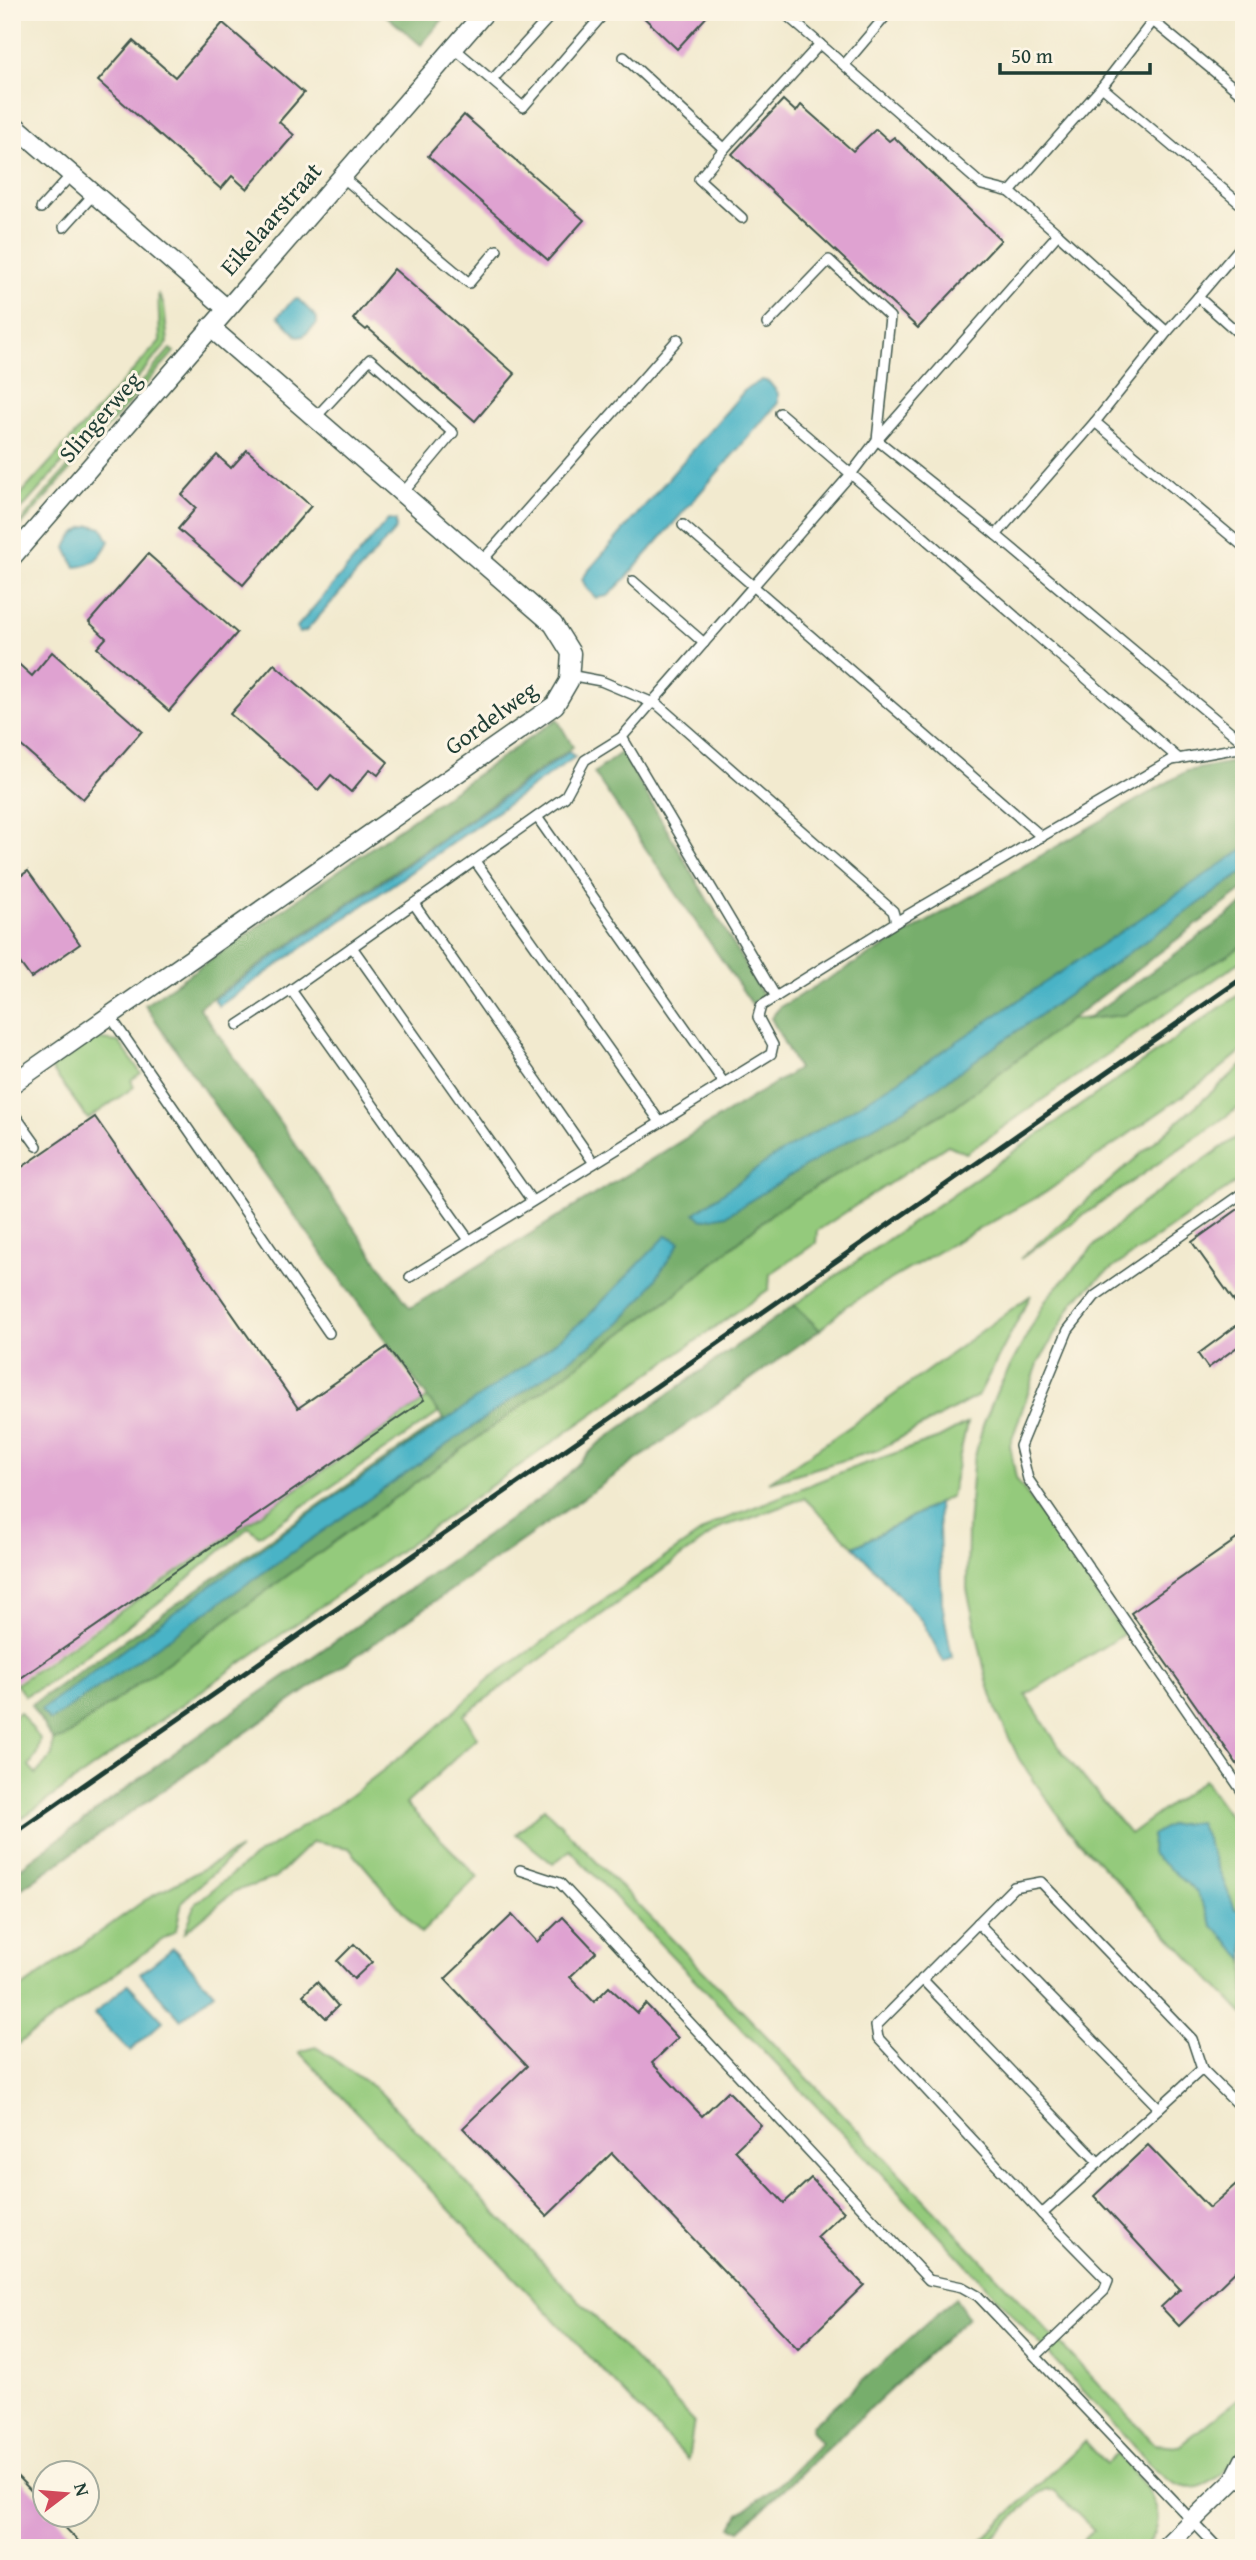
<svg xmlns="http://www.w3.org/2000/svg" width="1256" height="2560" font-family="'Gentium Book Plus',serif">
  <rect width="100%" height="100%" fill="#fcf5e5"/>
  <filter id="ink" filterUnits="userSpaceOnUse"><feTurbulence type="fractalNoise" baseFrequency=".0143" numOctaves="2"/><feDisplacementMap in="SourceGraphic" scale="14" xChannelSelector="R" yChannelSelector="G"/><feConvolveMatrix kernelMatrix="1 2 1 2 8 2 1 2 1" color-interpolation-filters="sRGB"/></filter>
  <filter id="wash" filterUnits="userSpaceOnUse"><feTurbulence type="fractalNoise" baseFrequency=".00686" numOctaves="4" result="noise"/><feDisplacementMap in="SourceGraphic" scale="28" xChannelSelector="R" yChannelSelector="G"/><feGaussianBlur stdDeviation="1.57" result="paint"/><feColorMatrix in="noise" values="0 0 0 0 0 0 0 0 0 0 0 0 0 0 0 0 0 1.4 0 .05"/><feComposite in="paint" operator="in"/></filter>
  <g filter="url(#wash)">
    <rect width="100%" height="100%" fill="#f2eacf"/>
    <!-- green -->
    <g fill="#94ca7c" stroke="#5a8458" stroke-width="2">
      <polygon points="158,293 164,305 168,343 12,520 12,504 160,341"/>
      <polygon points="170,349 174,352 12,536 12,532"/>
      <polygon points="1244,944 1244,959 966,1153 948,1145 817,1231 816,1243 770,1274 769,1289 12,1825 12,1718 20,1712 40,1739 37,1754 29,1766 36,1774 52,1756 53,1740 62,1739 676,1294 776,1210 954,1107 1068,1020 1124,1015"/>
      <polygon points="1244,991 1244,1049 1214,1074 1045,1193 953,1243 846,1306 820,1330 794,1305"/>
      <polygon points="93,1039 119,1042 141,1073 131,1080 134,1087 88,1119 51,1068"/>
      <polygon points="1244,1064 1244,1104 1020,1259"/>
      <polygon points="1244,1132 1244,1177 1103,1275 1074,1301 1038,1364 1010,1445 1016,1478 1124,1634 1026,1695 1063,1753 1130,1834 1204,1780 1244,1836 1244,2015 1069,1831 1019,1759 997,1712 987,1681 967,1589 968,1527 973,1464 983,1425 997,1391 1047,1298 1096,1244 1141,1204"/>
      <polygon points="1031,1295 978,1396 878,1450 769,1482 868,1414"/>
      <polygon points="428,1398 439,1413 259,1536 249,1527 157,1604 45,1685 25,1696 16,1684"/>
      <polygon points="967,1423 951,1496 854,1547 804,1498 746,1520 723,1526 464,1715 477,1738 406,1804 478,1877 421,1933 349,1848 312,1842 275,1878 235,1891 185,1932 196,1903 251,1859 350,1796 427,1736 490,1678 715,1523 844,1471 939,1438"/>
      <path d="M 544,1808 L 866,2138 L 1155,2444 L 1179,2446 L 1244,2394 C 1244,2409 1247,2429 1244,2443 C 1240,2455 1229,2466 1221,2474 C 1183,2510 1153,2468 1129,2440 L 879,2171 L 570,1850 L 553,1864 L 516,1834 Z"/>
      <polygon points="240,1849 182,1901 176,1930 12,2048 12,1995 145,1900"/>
      <polygon points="316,2047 379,2091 694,2421 688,2460 299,2052"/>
      <path d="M 1085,2441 L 1106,2464 L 1117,2454 C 1139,2479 1179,2514 1144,2548 L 1076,2548 L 1094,2530 L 1055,2492 L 1047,2489 L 1039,2493 L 982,2548 L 973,2548 Z"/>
    </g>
    <!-- forest -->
    <g fill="#77ae6c" stroke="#4b7650" stroke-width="2">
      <polygon points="382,12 449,12 421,45"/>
      <polygon points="557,719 573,747 199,1007 410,1308 798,1069 771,1018 780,1007 1187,771 1232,762 1244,772 1244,889 954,1107 776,1210 676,1294 62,1739 53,1740 31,1705 443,1419 229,1126 145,1005"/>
      <polygon points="622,752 763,996 752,1004 594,773"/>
      <polygon points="1244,904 1244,944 1236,950 1124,1015 1086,1019"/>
      <polygon points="794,1305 820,1330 569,1508 12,1895 12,1874 178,1750 551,1491 597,1445"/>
      <polygon points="955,2298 968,2317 740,2530 732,2527 739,2514 781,2483 821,2443 811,2430 812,2426"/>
    </g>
    <!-- water -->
    <g fill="#49b3c6" stroke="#34787d" stroke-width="2">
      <polygon points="298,299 317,318 317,324 303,336 298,337 278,316 293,300"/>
      <polygon points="762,380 769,382 778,393 778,403 626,578 608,596 596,598 587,589 582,579 589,570 745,390"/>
      <polygon points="388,520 396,521 396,529 306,631 299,633 297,627"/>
      <path d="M 91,525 L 102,528 L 109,541 C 101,557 93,566 75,567 L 66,548 C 70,537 79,528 91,525 Z"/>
      <polygon points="569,752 575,757 219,1006 214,999"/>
      <polygon points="1244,849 1244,872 907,1108 837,1147 727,1215 702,1220 695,1213 769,1160 898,1081"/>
      <polygon points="667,1235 680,1242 646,1294 616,1327 50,1721 41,1710 273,1540 528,1363 585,1319"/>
      <polygon points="938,1503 942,1603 952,1658 944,1662 922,1621 854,1547"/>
      <polygon points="1199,1822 1235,1909 1244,1912 1244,1959 1213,1926 1197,1892 1151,1853 1152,1835 1169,1825"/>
      <polygon points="173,1948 214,1993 181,2020 140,1974"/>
      <polygon points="128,1984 163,2021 130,2051 94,2014"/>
    </g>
    <g id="blocks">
      <!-- building -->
      <g fill="#dfa2d1">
        <polygon points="638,12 711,12 677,49"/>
        <polygon points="223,23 304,93 279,122 294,135 247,189 232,176 221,189 98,81 133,41 175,77"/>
        <polygon points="783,100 796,112 801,105 853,151 876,129 889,141 894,137 1001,240 918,328 732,154"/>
        <polygon points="464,115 584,220 548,260 428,156"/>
        <polygon points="394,269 515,374 475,421 368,328 366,330 353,319"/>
        <polygon points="247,450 311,506 243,585 178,529 196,508 182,495 195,480 217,455 231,468"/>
        <polygon points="148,554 237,633 169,711 97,648 106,638 89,622"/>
        <polygon points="52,652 142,731 83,799 12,738 12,658 32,676"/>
        <polygon points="274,664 388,762 378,775 370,769 351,792 331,775 318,790 230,714"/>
        <polygon points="28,871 80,944 31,978 12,952 12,882"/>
        <polygon points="95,1117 298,1408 387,1347 424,1400 12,1684 12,1174"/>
        <polygon points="1244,1205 1244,1315 1192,1242"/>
        <polygon points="1244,1320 1244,1342 1208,1368 1198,1354"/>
        <polygon points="1244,1534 1244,1774 1131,1613"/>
        <polygon points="512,1915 537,1942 563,1917 596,1952 570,1977 594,2002 609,1987 637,2013 646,2004 678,2038 652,2063 702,2116 728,2091 761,2125 735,2150 784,2203 811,2178 844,2212 817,2237 864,2285 798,2349 612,2153 547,2216 463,2128 527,2066 445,1979"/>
        <polygon points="354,1944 372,1962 354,1979 337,1961"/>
        <polygon points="317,1982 338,2006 326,2018 303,1995"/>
        <polygon points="1148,2145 1209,2208 1244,2177 1244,2263 1179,2326 1161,2307 1180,2289 1094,2196"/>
        <polygon points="12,2471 46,2506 46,2515 53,2515 85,2548 12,2548"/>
      </g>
    </g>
  </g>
  <g filter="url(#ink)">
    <use href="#blocks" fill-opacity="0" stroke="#3f574b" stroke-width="2"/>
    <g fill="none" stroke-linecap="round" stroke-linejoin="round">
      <!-- lane casing -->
      <g stroke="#3f574b" stroke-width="12">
        <g id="lane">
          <polyline points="783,12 982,185 1010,192"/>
          <polyline points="1146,12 1153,21 1102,87 1244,207"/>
          <polyline points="1153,21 1244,96"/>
          <polyline points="454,48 523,107 600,18 594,12"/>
          <polyline points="624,57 724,149 820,44"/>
          <polyline points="844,65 889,12"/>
          <polyline points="492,80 554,12"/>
          <polyline points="724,149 699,179 742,218"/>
          <polyline points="341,176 469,283 497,250"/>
          <polyline points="41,208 72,174"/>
          <polyline points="64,227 94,194"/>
          <polyline points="1058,234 1010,192 1102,87"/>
          <polyline points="1244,243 1198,297 1244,338"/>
          <polyline points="767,324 829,260 890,317 877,440 851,474 780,413"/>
          <polyline points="315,418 370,359 453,433 402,494"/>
          <polyline points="1095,422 1167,332"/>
          <polyline points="683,525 1042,837"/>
          <polyline points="996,535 877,440 1058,234 1167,332 1198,297"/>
          <polyline points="1244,547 1095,422 996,535 1244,743"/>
          <polyline points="481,562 678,339"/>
          <polyline points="633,581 704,643"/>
          <polyline points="537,817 724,1083"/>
          <polyline points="475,861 660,1122"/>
          <polyline points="414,904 594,1163"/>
          <polyline points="896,922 1172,760 1244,747"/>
          <polyline points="352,947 532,1201"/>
          <polyline points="776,997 622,737 851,474 1179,759"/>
          <polyline points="110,1016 329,1333"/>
          <polyline points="238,1025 291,990"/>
          <polyline points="12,1111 37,1146"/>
          <polyline points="1244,1192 1095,1296 1068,1330 1020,1446 1028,1479 1244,1794"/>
          <polyline points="469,1240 291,990 565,797 585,760 622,737"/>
          <polyline points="410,1277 771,1054 773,1045 758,1017 761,1006 896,922 893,911 658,705 601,681 569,675"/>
          <polyline points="520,1870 560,1883 929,2280 962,2287 978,2296 1218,2548"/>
          <polyline points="978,1923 1159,2108"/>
          <polyline points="922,1979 1099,2163"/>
          <polyline points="1042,2214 878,2038 876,2026 1014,1887 1041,1882 1192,2039 1202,2069"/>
          <polyline points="1036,2356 1104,2291 1108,2281 1042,2214 1202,2069 1244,2111"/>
        </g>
      </g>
      <!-- street casing -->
      <g stroke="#3f574b" stroke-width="21">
        <g id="street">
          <polyline points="12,123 226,308"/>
          <polyline points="12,557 485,12"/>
          <polyline points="12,1084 555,705 569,681 571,653 553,624 210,327"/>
          <polyline points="1244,2460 1234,2480 1244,2475"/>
          <polyline points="1164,2548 1234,2480"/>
        </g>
      </g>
      <!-- lane -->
      <use href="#lane" stroke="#fff" stroke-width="9"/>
      <!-- street -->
      <use href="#street" stroke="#fff" stroke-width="18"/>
      <!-- rail -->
      <polyline stroke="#1f3d34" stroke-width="5" points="12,1835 1244,977"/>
    </g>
  </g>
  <g text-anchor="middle" stroke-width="6" stroke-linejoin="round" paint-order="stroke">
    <!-- street labels -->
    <g font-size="24" fill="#1f3d34" stroke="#fcf5e5">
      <text transform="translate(271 219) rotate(-49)" y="8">Eikelaarstraat</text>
      <text transform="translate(100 417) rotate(-49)" y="8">Slingerweg</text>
      <text transform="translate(491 718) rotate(-36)" y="8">Gordelweg</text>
    </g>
  </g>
  <!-- margin -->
  <rect width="1256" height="2560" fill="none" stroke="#fcf5e5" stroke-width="42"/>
  <!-- north arrow -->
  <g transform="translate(66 2494) rotate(74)"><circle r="33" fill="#fcf5e5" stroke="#a4ab9e" stroke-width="2"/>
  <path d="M0-5L12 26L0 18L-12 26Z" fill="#d1495b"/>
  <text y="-10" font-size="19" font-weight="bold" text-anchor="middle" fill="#1f3d34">N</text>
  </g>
  <!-- scale -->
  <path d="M1000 63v10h150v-10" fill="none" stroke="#1f3d34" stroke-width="3.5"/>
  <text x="1011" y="63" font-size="21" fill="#1f3d34" stroke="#fcf5e5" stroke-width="5" paint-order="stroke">50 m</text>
</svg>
